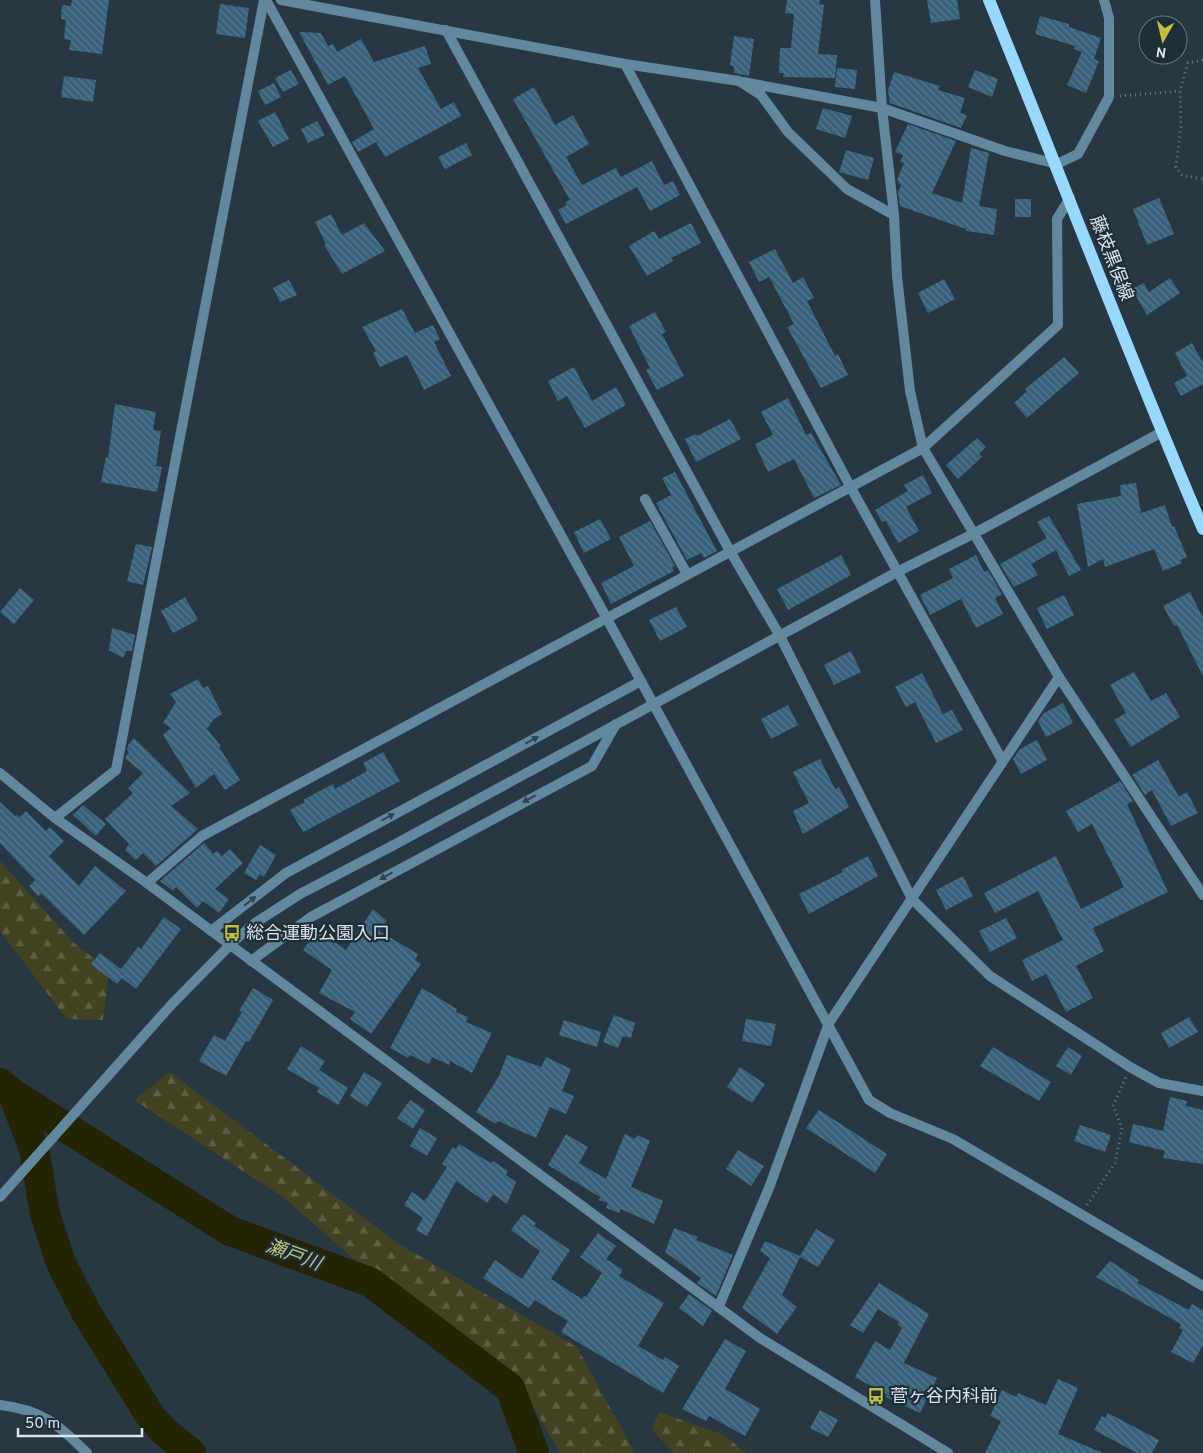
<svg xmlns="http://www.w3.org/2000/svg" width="1203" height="1453" font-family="Overpass,'Noto Sans JP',sans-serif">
  <defs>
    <pattern id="forest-firs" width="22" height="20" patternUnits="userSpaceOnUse" patternTransform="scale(1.25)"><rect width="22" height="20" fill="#434324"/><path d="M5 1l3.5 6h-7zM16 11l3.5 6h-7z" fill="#5e5e44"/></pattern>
    <pattern id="building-back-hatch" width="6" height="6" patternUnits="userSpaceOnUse" patternTransform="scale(1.25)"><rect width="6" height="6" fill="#38627a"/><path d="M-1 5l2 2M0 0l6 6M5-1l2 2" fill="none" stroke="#54788d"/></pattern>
  </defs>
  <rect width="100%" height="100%" fill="#273843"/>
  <!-- forest -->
  <g fill="url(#forest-firs)">
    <polygon points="0,861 74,943 109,970 103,1020 67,1019 0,931"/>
    <polygon points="170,1072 399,1244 577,1347 635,1453 560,1453 513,1372 377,1279 283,1197 134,1100"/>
    <polygon points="659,1412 724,1435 746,1453 674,1453 652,1430"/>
  </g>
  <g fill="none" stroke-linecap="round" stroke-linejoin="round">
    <!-- river -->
    <g stroke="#242304" stroke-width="30">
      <polyline points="0,1083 13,1094 230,1231 370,1282 510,1388 534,1453"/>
      <polyline points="13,1094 34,1149 45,1214 61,1263 86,1312 151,1417 166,1433 191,1453"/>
    </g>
  </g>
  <!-- building -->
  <g fill="url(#building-back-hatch)">
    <polygon points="72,0 109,0 102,54 69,50 71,40 64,39 66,20 61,19 62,5 71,6"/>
    <polygon points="787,0 820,0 819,4 824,5 818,54 837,55 835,78 783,77 784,73 779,73 780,48 791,48 794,14 785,13"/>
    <polygon points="927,0 957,0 960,19 931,23"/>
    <polygon points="220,4 249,8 245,38 216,34"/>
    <polygon points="1040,16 1069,24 1069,27 1101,38 1094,59 1099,61 1086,93 1067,85 1082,52 1074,49 1075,46 1035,34"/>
    <polygon points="299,32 321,33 328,46 333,44 337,52 361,39 374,62 425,46 431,64 418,68 441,109 454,102 461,116 385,157 376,142 358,152 352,142 374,129 345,76 328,85"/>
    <polygon points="734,36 754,39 749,76 734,73 734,67 730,65"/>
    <polygon points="837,68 857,70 855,89 835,87"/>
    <polygon points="291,70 299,84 283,92 275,78"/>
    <polygon points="975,70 998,79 992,97 968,87"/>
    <polygon points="894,72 940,86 938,90 965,98 960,113 967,115 961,128 890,103 888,90"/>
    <polygon points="64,76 96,80 93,102 61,97"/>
    <polygon points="274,83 281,97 265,105 258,91"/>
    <polygon points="534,87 555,125 573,115 589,144 566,157 582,185 616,168 621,177 652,161 664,185 673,181 680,195 650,211 637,187 566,224 558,210 567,205 565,202 570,200 513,99"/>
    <polygon points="823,108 852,116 845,138 816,129"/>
    <polygon points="275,112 289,139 273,147 258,121"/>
    <polygon points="317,121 325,135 308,143 301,129"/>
    <polygon points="908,124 956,141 932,193 962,203 971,148 989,153 979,206 997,209 994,235 966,231 966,229 900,206 898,192 901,186 897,180 904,163 900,162 903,155 895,152"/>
    <polygon points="466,143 472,155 445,169 438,157"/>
    <polygon points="846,150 874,158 868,180 839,172"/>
    <polygon points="1159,198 1174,234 1147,245 1133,209"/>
    <rect x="1015" y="199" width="16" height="18"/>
    <polygon points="331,214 342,235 364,223 385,251 342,274 324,245 326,244 315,222"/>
    <polygon points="691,223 701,243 671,258 673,261 647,276 629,246 654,231 659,239"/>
    <polygon points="775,249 793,283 803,277 814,298 807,301 835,356 838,354 848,375 821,388 787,327 794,324 769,277 759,282 749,262"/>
    <polygon points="1170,278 1180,293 1147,315 1132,289 1144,283 1149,292"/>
    <polygon points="944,279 955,299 928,313 918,293"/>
    <polygon points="289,280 297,295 280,302 273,288"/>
    <polygon points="402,309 415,333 433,325 440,339 434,342 451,376 424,390 407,355 380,367 373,353 376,351 362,327"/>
    <polygon points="655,312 666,332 662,334 684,376 657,390 646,370 650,368 629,326"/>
    <polygon points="1192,343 1203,363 1203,384 1181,396 1174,383 1187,376 1175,353"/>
    <polygon points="1064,357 1079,373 1027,418 1014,403 1027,391 1025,389"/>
    <polygon points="574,367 592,401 616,387 626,405 585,428 567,396 558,401 548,381"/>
    <polygon points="788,398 806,435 811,433 841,485 814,498 794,459 768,472 755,444 773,435 761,412"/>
    <polygon points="115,404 156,412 153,430 161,431 156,466 162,467 157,492 101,482 106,457 108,458"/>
    <polygon points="730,419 741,439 696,462 685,439 696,434 697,436"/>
    <polygon points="977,438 986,447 979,454 982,457 958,479 946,465"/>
    <polygon points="675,472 717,551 704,558 701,553 687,560 656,503 671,495 662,478"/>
    <polygon points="923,475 932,493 906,507 919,531 898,543 886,521 882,522 875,510 908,491 904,485"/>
    <polygon points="1136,483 1141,513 1165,505 1172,527 1174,526 1187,557 1180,560 1182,563 1163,571 1154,549 1105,567 1103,559 1088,567 1077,504 1121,496 1120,485"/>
    <polygon points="1049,516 1081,570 1069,576 1056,550 1031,564 1038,575 1014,587 1000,564 1047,538 1037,522"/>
    <polygon points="600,519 611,539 584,553 574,532"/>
    <polygon points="650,521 675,566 672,567 674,571 611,604 601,583 634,566 619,537"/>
    <polygon points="136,544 152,547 143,585 127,581"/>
    <polygon points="841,555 851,575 788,610 777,589"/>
    <polygon points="976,555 984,572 988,570 1002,594 995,598 1003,614 976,628 961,599 930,615 920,595 953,578 949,569"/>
    <polygon points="20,588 34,600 14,624 0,612"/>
    <polygon points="1190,592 1203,618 1203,676 1177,625 1174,626 1163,606"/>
    <polygon points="1064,595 1074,615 1047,629 1037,608"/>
    <polygon points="185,597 198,620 173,633 161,611"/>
    <polygon points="676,607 687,627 660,641 649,620"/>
    <polygon points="112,628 135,635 132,651 126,651 123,658 109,650"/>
    <polygon points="851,651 861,672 834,685 824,665"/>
    <polygon points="1134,672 1151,701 1166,693 1180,717 1131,747 1114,720 1126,713 1110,685"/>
    <polygon points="922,673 943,714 952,710 963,730 936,743 915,702 906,707 895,687"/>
    <polygon points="198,679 203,688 208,686 222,714 214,719 207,729 221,746 219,747 240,780 225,790 214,774 196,788 163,735 171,728 163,723 176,702 170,694"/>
    <polygon points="1063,703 1073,723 1046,737 1038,721 1044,713"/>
    <polygon points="788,705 798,725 771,739 761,719"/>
    <polygon points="134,738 190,793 171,806 198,829 156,866 143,853 136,860 125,850 129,844 105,819 133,793 128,788 143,773 125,758 129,752 127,750 128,745"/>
    <polygon points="1037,740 1047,760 1021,774 1013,759 1020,749"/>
    <polygon points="383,752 400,781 303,832 290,810 305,802 303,800 333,784 335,789 367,771 363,763"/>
    <polygon points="820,759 835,789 839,787 849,807 803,834 793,811 809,803 793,772"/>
    <polygon points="1158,760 1179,797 1187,792 1198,813 1171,826 1152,790 1145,795 1132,775"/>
    <polygon points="1120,781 1133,801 1127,804 1168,892 1093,928 1104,951 1076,966 1093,998 1066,1012 1046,974 1032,981 1022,960 1063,940 1038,891 995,913 984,893 1056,856 1081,909 1124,887 1092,824 1078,832 1066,811"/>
    <polygon points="0,802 15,816 17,815 20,817 26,811 46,831 50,827 64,841 49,856 79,886 95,866 126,891 84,935 41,893 38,896 29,886 35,880 0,843"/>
    <polygon points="83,805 106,824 96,836 73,815"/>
    <polygon points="204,843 213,854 217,851 222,856 230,849 243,863 215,889 229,899 219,913 203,901 197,908 176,887 173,891 160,881"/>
    <polygon points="260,845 276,855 264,877 260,874 256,880 244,873"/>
    <polygon points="868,856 878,876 809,914 799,894 843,872 841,870"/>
    <polygon points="963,876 973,896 946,910 936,890"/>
    <polygon points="373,909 387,921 379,931 418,954 415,960 421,964 371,1034 350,1019 355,1012 319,993 332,970 303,950 317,930 346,950"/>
    <polygon points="164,917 181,929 136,989 122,978 117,984 91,964 100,953 121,969 138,947 141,949"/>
    <polygon points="1006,918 1017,938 990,952 979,931"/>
    <polygon points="253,988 273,1000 249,1042 246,1041 226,1076 199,1061 214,1035 225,1041 242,1012 239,1011"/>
    <polygon points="422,988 457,1009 456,1012 468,1017 466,1022 492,1033 472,1073 450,1061 449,1065 432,1057 429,1064 410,1055 408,1058 390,1048"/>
    <polygon points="614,1015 635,1023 631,1038 623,1036 618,1048 603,1042"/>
    <polygon points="1189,1017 1198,1032 1169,1048 1161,1033"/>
    <polygon points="746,1019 776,1024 771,1046 742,1041"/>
    <polygon points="564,1020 601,1032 597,1047 559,1035"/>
    <polygon points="301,1046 325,1061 319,1070 348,1088 338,1105 317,1092 319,1088 287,1069"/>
    <polygon points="993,1047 1051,1082 1039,1101 980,1066"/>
    <polygon points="1068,1047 1082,1056 1071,1075 1056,1066"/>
    <polygon points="507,1055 541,1067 546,1057 571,1069 562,1091 574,1096 566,1114 550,1107 536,1138 498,1121 496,1124 476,1112 499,1076"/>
    <polygon points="740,1067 765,1084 752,1103 727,1087"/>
    <polygon points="364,1072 382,1083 367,1107 350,1096"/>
    <polygon points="1170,1097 1187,1101 1186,1106 1203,1110 1203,1164 1163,1158 1165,1151 1129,1142 1133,1124 1163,1131"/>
    <polygon points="410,1100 425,1110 413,1129 397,1118"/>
    <polygon points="819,1110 887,1154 875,1173 806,1128"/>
    <polygon points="1080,1125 1111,1135 1105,1152 1074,1141"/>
    <polygon points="420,1128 437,1138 427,1156 410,1146"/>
    <polygon points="566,1134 588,1147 579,1163 606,1179 625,1134 635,1139 637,1135 650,1141 631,1187 663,1201 654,1224 621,1209 619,1213 606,1208 608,1203 599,1200 600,1197 548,1165"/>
    <polygon points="459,1144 491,1163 493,1161 508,1171 506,1175 516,1182 507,1204 493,1194 487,1203 456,1181 427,1236 416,1230 423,1218 404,1205 412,1192 425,1201 447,1167 442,1164 453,1147 456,1149"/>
    <polygon points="738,1150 764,1166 751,1186 726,1169"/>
    <polygon points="523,1214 536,1223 534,1226 570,1250 551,1279 582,1299 584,1296 586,1297 602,1273 580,1257 598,1233 616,1246 606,1259 623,1270 619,1276 664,1303 638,1346 663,1360 665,1357 679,1366 663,1393 561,1332 568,1321 535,1300 529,1308 483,1278 495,1260 522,1279 540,1251 511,1230"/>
    <polygon points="674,1228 698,1237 696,1240 733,1255 716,1296 697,1283 701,1278 665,1252"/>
    <polygon points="816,1229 835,1240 818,1267 800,1257 782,1295 797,1307 777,1334 742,1308 770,1258 760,1251 765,1241 800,1256"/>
    <polygon points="1110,1261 1139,1280 1137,1283 1189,1310 1192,1304 1203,1310 1203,1345 1193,1363 1171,1352 1183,1330 1179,1328 1181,1324 1096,1277"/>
    <polygon points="879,1283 929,1314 904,1363 937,1378 920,1413 886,1397 887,1395 855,1377 875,1341 890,1350 902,1328 898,1325 899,1322 878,1309 863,1333 850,1325"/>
    <polygon points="689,1294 712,1311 703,1326 679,1308"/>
    <polygon points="725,1339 746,1351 725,1389 760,1409 745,1436 709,1416 706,1421 682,1409"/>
    <polygon points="1058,1379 1078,1388 1058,1434 1103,1453 985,1453 1001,1421 990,1416 1002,1390 1016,1397 1018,1393 1046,1405"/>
    <polygon points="820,1410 838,1420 828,1437 810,1428"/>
    <polygon points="1108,1413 1159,1440 1152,1453 1137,1453 1094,1430 1102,1416 1105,1418"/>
  </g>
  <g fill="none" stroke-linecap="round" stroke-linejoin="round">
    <!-- path -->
    <g stroke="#6b7a83" stroke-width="3" stroke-dasharray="1 4" stroke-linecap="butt">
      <polyline points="1203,60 1188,63 1180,91 1181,127 1176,167 1182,175 1203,179"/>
      <polyline points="1120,96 1180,91"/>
      <polyline points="1087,1205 1115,1163 1122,1128 1113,1106 1126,1077"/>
    </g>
    <!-- minor -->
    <g stroke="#62889e" stroke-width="10">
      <polyline points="266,0 606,617 869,1100 890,1113 953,1139 1203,1286"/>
      <polyline points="281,0 625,64 739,81 761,95 788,132 847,189 894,215"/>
      <polyline points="875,0 882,108 894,215 897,276 910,391 923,448 1059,677 1203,895"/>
      <polyline points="446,30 730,551 780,636 912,899 990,976 1130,1067 1159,1083 1203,1091"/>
      <polyline points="625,64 850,486 1002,760"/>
      <polyline points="743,82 882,108 1005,151 1057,164 1078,154 1109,97 1109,18 1104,0"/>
      <polyline points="645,499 687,574"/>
      <polyline points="0,773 55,818 147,883 760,1338 948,1453"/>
      <polyline points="55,818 116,770 264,0"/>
      <polyline points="147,883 202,836 923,448 1058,325 1057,219 1070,198"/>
      <polyline points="211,931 286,873 641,681"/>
      <polyline points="251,961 311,917 592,766 616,724"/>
      <polyline points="719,1306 769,1188 829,1023 1059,677"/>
      <path d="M 0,1405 C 42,1410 58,1424 87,1453"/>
    </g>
    <!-- tertiary -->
    <polyline stroke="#62889e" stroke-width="10" points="392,846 899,571 973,534 1162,432"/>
    <!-- primary -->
    <path stroke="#99d8fd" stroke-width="12" d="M 989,0 C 1061,176 1128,354 1203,529"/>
    <!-- tertiary-bridge -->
    <polyline stroke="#62889e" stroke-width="10" points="0,1197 172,1004 234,941 255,923 300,894 392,846"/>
  </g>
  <!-- one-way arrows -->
  <defs><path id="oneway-solid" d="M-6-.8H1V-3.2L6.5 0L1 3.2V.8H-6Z" transform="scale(1.25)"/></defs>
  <g fill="#2e4452">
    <use href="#oneway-solid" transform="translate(532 740) rotate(-28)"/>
    <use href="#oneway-solid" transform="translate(529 799) rotate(152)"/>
    <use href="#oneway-solid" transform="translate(388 817) rotate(-28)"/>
    <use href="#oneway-solid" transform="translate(386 876) rotate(151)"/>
    <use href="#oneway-solid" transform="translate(250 901) rotate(-38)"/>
  </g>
  <!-- icons -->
  <defs>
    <g id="bus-bare" transform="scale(1.35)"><path d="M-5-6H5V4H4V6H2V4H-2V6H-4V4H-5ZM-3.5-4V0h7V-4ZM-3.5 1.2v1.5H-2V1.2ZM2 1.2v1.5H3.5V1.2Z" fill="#c1be40" stroke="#1d2e38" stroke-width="2.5" paint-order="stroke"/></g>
  </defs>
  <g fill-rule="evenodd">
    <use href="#bus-bare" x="232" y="933"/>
    <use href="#bus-bare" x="876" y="1396"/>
  </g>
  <g text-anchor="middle" stroke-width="4.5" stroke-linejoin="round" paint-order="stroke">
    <!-- street labels -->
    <g font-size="18" fill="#dae4eb" stroke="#1d2e38">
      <text transform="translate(1112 258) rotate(69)" y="6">藤枝黒俣線</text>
    </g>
    <!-- poi labels -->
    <g font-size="18" fill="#dae4eb" stroke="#1d2e38" text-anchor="start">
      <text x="246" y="939">総合運動公園入口</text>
      <text x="890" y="1402">菅ヶ谷内科前</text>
    </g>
    <!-- water labels -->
    <g font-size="19" font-style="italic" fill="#c3c37d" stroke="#1d2e38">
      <text transform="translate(294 1254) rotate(20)" y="7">瀬戸川</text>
    </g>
  </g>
  <!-- north arrow -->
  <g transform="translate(1163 40) rotate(188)"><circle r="24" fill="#1d2e38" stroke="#697780"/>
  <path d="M0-4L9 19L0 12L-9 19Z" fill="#c1be40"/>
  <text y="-8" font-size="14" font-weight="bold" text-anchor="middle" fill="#dae4eb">N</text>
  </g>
  <!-- scale -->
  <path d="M18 1428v8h124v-8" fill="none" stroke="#dae4eb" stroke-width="2.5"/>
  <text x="25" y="1428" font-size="15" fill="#dae4eb" stroke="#1d2e38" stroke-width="4" paint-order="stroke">50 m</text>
</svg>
